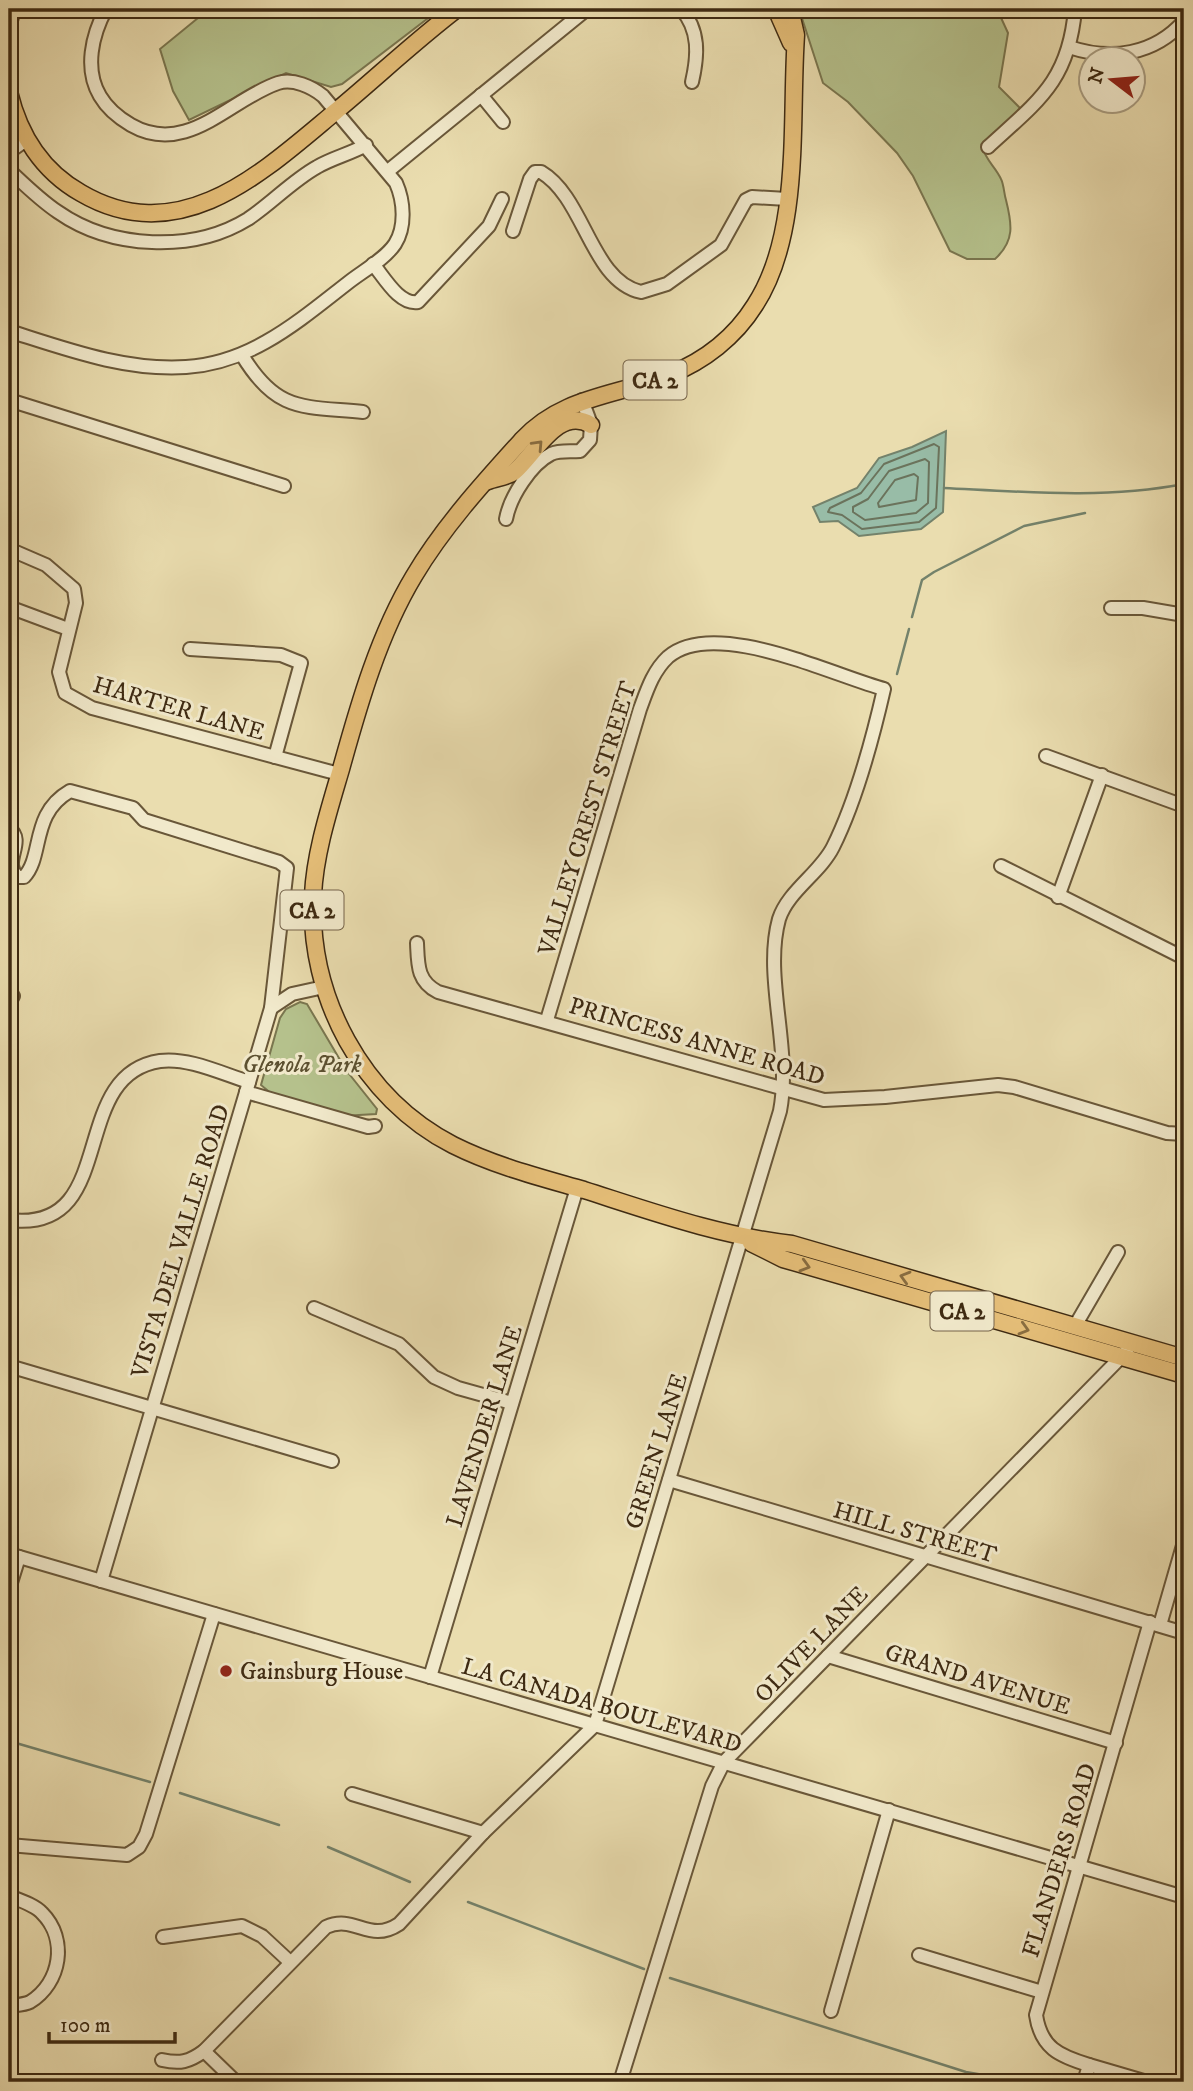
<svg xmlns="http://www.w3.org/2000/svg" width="1193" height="2091" font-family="'IM FELL DW Pica',serif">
  <rect width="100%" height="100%" fill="#eaddaf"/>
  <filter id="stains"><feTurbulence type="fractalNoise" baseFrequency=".00286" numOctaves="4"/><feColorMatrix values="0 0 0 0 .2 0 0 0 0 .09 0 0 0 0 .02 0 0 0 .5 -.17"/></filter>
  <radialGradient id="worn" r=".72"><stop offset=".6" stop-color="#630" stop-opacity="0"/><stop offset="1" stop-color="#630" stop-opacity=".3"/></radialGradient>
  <!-- green -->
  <g fill="#b5c18c" stroke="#7a764f" stroke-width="2">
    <polygon points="209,9 440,9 342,84 331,87 286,73 189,120 173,91 160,49"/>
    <path d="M 799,9 L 997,9 L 1008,33 L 999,87 L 1021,109 L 982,146 C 986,161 995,166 1001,179 C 1004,185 1004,194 1006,200 C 1012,224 1015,241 995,259 L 967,259 L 950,251 L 913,176 L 897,153 L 848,102 L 823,83 Z"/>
    <polygon points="300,1002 307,1004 346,1070 377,1109 376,1114 342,1116 273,1095 261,1085 280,1018 286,1009"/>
  </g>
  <!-- water -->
  <polygon fill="#98bca7" stroke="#74826b" stroke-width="2" points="946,431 943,512 921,529 859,536 838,521 820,522 813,507 857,488 879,458 912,447"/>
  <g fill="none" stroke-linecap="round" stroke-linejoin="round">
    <!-- shore -->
    <g stroke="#6b735c" stroke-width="2">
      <polygon points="934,444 939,447 936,508 919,522 862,529 842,515 828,512 830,508 861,493 884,464"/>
      <polygon points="925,459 929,462 928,503 916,513 865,520 853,512 853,507 868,499 889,471"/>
      <polygon points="914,474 918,477 916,500 879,507 878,503 895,480"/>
    </g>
    <!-- stream -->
    <g stroke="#74826b" stroke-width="2.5">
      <path d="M 944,488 C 1025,492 1105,499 1184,484"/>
      <polyline points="912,617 922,580 934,572 1024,526 1085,513"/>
      <polyline points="897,674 909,629"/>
      <polyline points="9,1741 150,1782"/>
      <polyline points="180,1793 279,1825"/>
      <polyline points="328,1847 410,1882"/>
      <polyline points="468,1902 644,1969"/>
      <polyline points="670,1978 966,2072 1023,2082"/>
      <polyline points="9,2081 14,2082"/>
    </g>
    <!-- minor casing -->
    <g stroke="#695739" stroke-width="16">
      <g id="minor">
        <path d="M 681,9 C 700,30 698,56 692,82"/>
        <path d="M 1069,47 C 1111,61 1154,55 1184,21"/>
        <polyline points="481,95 503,122"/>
        <path d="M 988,147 C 1038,101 1069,81 1075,9"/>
        <polyline points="9,152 26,140"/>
        <path d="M 9,170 C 25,185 40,200 58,212 C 111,249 193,253 248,219 C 272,203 292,181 317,167 C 332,158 350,154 366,145"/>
        <polyline points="388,171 587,9"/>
        <path d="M 513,231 L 530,179 L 535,172 L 541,172 C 585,198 591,281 641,292 L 667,284 L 721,245 L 746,200 L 752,197 L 787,199"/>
        <path d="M 373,264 C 384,277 399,305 418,302 L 489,226 L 502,199"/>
        <path d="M 9,331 C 66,349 125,371 186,367 C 252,363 300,320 349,282 C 363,271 385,259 395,244 C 406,227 404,201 396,183 L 323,96 C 312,87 293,78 278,83 C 230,99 187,157 131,125 C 119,118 107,108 100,96 C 84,69 92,35 106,9"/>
        <path d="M 242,355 C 277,413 303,406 363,412"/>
        <polyline points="9,400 284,486"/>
        <path d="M 506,519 C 510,497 531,464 551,454 C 560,450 570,452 580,451 L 590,440 L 591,424 L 582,400"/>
        <polyline points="9,549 46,565 74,589 76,603 59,672 65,693 92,708 339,774"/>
        <polyline points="9,607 68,629"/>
        <polyline points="1111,608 1143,608 1184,615"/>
        <polyline points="190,649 281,655 301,663 275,757"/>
        <polyline points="1046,756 1184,806"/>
        <path d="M 9,828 C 27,842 1,862 18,877 L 24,877 C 44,856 30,814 70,791 L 133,808 L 144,820 L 279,862 L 287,868 L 271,1008 L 101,1581"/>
        <polyline points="1001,866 1184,958"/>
        <polyline points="1058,897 1102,775"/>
        <path d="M 417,943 C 418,965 417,981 438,992 L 824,1100 L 885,1097 L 998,1085 L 1014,1087 L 1167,1133 L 1184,1134"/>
        <polyline points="9,1004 13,996"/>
        <polyline points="271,1008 292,994 324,987"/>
        <polyline points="246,1092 368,1127 375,1126"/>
        <path d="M 9,1220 C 121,1234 66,1075 160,1061 C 188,1057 223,1074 249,1082"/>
        <polyline points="314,1308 399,1344 434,1377 458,1388 512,1403"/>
        <polyline points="1075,1326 1118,1252"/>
        <polyline points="9,1366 332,1461"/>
        <polyline points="669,1480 1184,1633"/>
        <polyline points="9,1554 1184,1897"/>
        <polyline points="9,1589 19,1557"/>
        <polyline points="1160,1625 1184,1542"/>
        <polyline points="828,1656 1116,1743"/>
        <polyline points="430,1677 577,1188"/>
        <polyline points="352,1794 483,1833"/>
        <polyline points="9,1845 127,1855 139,1847 146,1834 214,1614"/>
        <path d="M 9,1896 C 19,1900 35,1905 42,1913 C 68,1939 61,1983 30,2002 C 24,2005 15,2005 9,2006"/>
        <polyline points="163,1937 242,1926 262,1936 290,1962"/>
        <polyline points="919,1955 1042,1992"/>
        <polyline points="831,2011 889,1810"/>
        <polyline points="204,2051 236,2082"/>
        <path d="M 162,2060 C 180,2064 189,2062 204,2051 L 326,1927 C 355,1914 369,1944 399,1924 L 483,1833 L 595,1725 L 780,1111 C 792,1049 763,977 779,919 C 788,891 820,873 833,847 C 855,803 873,737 884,689 C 832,675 714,617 668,657 C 653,671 647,690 640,709 L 547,1020"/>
        <polyline points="1089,2065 1147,2082"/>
        <polyline points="620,2082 712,1786 724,1762 1127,1351"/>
        <path d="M 1084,2082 L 1089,2065 C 1059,2056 1041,2048 1036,2015 L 1150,1622"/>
      </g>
    </g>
    <!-- major casing -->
    <g stroke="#3e2a12" stroke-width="19">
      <g id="major">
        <polyline points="776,9 791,43"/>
        <path d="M 790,9 L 796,35 C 790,120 802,233 755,305 C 735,337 704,361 669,375 C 617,396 562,396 522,440 C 484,482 443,527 414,576 C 379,634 359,704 341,769 C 329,810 315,853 313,895 C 308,997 362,1098 453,1145 C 495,1166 539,1177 584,1190 C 653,1212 720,1236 792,1244 L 1184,1358"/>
        <polyline points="9,23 12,9"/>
        <path d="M 9,92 C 19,134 42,171 81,193 C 180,251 263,172 335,112 C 376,78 415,41 457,9"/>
        <path d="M 488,481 C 496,478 507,477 514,472 C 535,454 559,405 591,425"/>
        <polyline points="751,1243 783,1259 1184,1375"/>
      </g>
    </g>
    <!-- minor -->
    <use href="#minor" stroke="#f1e9cb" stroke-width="12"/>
    <!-- major -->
    <use href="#major" stroke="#e5be78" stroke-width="16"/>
  </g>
  <!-- one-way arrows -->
  <defs><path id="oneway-chevron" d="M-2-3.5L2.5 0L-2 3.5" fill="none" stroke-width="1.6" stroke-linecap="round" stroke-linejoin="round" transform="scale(1.75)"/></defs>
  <g stroke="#896d40">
    <use href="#oneway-chevron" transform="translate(538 445) rotate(-47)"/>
    <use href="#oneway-chevron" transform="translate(805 1266) rotate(16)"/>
    <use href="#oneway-chevron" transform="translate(905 1277) rotate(-164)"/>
    <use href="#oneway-chevron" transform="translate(1024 1329) rotate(16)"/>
  </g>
  <!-- markers -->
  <circle fill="#8f2418" stroke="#f1e9cb" stroke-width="2.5" cx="226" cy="1671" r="7"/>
  <g text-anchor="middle" stroke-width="6" stroke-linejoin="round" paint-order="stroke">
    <!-- shield labels -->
    <g fill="#f1e9cb" stroke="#74634a" stroke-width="2">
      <rect x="623.5" y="360.5" width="63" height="39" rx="5"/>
      <rect x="280.5" y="890.5" width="63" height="39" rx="5"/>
      <rect x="930.5" y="1291.5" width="63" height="39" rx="5"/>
    </g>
    <g font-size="23" font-weight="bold" fill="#3e2a12">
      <text x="655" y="388">CA 2</text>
      <text x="312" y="918">CA 2</text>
      <text x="962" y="1319">CA 2</text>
    </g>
    <!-- street labels -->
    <g font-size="24" fill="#3e2a12" stroke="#f1e9cb">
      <text transform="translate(179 708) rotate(16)" y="8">HARTER LANE</text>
      <text transform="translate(587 818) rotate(-73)" y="8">VALLEY CREST STREET</text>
      <text transform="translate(697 1041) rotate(16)" y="8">PRINCESS ANNE ROAD</text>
      <text transform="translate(180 1241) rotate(-73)" y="8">VISTA DEL VALLE ROAD</text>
      <text transform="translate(484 1426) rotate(-73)" y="8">LAVENDER LANE</text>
      <text transform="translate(656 1451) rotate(-73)" y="8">GREEN LANE</text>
      <text transform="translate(915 1532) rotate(16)" y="8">HILL STREET</text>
      <text transform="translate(811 1644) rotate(-46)" y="8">OLIVE LANE</text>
      <text transform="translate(978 1679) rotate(17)" y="8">GRAND AVENUE</text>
      <text transform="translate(602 1705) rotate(16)" y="8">LA CANADA BOULEVARD</text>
      <text transform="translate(1059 1860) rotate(-73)" y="8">FLANDERS ROAD</text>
    </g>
    <!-- park labels -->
    <g font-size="24" font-style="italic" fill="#5c5030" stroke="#f1e9cb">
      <text x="302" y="1072">Glenola Park</text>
    </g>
    <!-- poi labels -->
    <g font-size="24" fill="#3e2a12" stroke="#f1e9cb" text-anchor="start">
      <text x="240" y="1679">Gainsburg House</text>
    </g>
  </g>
  <!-- margin -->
  <rect width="1193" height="2091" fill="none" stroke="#eaddaf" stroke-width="35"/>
  <rect x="10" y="10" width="1172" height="2070" fill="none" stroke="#3e2a12" stroke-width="3.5"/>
  <rect x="18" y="18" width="1158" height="2056" fill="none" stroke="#3e2a12" stroke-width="2"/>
  <!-- north arrow -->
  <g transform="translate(1112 80) rotate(286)"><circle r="33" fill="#f1e9cb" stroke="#a99d81" stroke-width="2"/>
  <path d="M0-5L12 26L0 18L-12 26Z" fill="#8f2418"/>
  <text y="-10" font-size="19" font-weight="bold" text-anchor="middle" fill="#3e2a12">N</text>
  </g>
  <!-- scale -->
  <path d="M49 2032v10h126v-10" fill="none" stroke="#3e2a12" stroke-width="3.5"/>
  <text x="60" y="2032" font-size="21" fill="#3e2a12" stroke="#f1e9cb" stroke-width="5" paint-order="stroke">100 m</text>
  <rect width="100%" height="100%" filter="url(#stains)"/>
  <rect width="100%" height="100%" fill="url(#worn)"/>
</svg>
